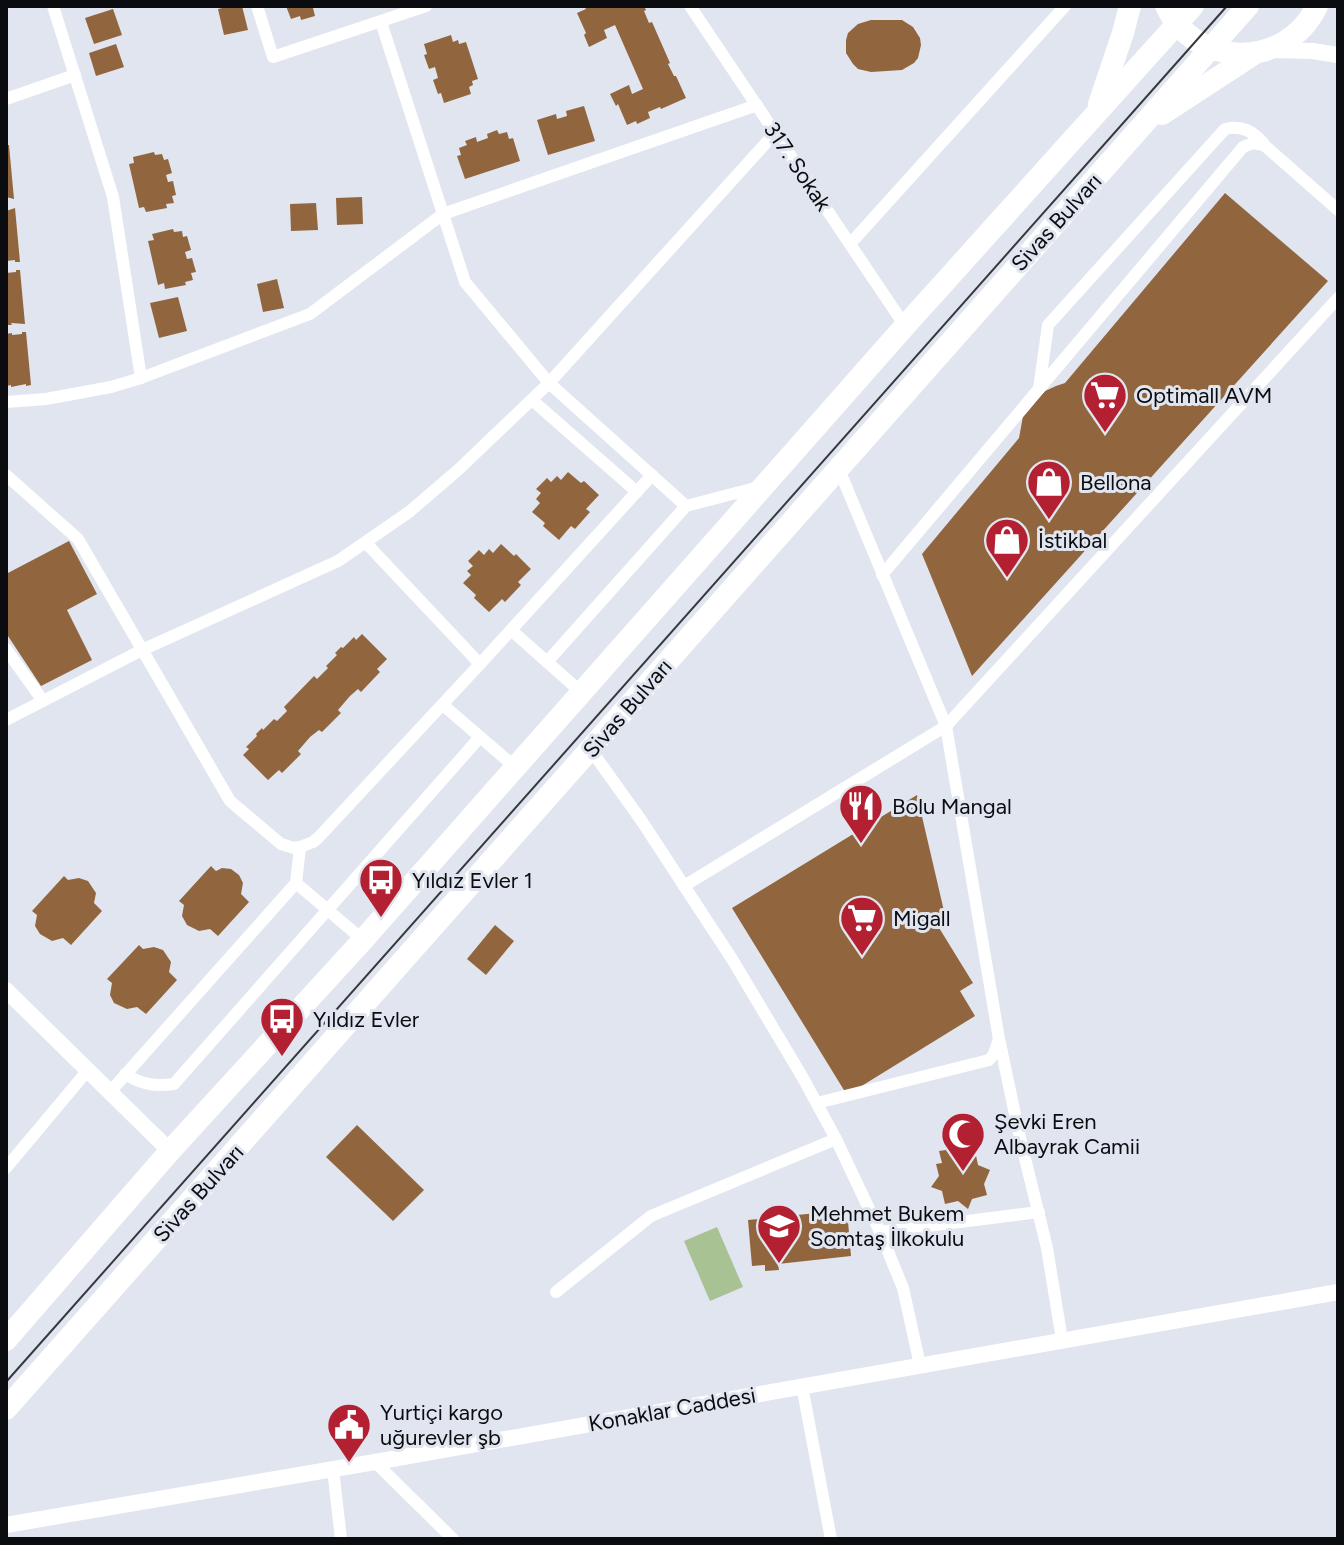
<svg xmlns="http://www.w3.org/2000/svg" width="1344" height="1545" font-family="Figtree,sans-serif">
  <rect width="100%" height="100%" fill="#e0e5ef"/>
  <!-- green -->
  <polygon fill="#a9c293" points="717,1227 743,1287 710,1301 684,1241"/>
  <!-- building -->
  <g fill="#91663e">
    <polygon points="231,6 242,6 248,30 224,35 218,9"/>
    <polygon points="286,6 318,6 318,7 313,8 315,16 301,20 300,16 291,19"/>
    <polygon points="584,6 644,6 646,10 644,11 649,23 652,22 670,63 668,64 674,76 676,76 686,98 661,109 660,107 648,112 650,118 637,124 636,121 627,125 618,104 616,106 610,94 629,85 632,94 643,89 615,25 604,30 607,38 589,47 584,35 586,33 577,13 586,9"/>
    <polygon points="113,9 122,35 94,44 85,18"/>
    <polygon points="871,20 902,20 913,27 920,38 921,45 918,58 914,63 902,70 871,72 858,69 853,64 846,53 846,40 848,33 858,24"/>
    <polygon points="451,35 453,42 458,40 459,44 466,42 478,79 472,81 473,85 469,87 471,94 444,103 441,93 438,94 433,80 438,78 435,67 429,69 424,55 427,54 424,44"/>
    <polygon points="116,44 124,67 96,76 89,53"/>
    <polygon points="584,106 595,141 548,155 537,120 556,114 557,119 567,116 566,111"/>
    <polygon points="497,130 499,134 507,132 509,139 513,138 520,161 465,179 457,156 461,155 459,148 467,145 465,141 476,137 477,142 488,138 487,134"/>
    <polygon points="6,145 9,145 14,199 6,197"/>
    <polygon points="154,152 155,155 162,154 164,160 168,159 172,173 166,175 168,182 173,181 176,195 172,196 174,203 166,204 167,208 146,212 144,207 139,208 129,164 134,163 133,157"/>
    <polygon points="1225,193 1328,281 972,676 922,554 1019,438 1023,416 1043,392 1056,386 1065,383"/>
    <polygon points="362,197 363,224 337,225 336,198"/>
    <polygon points="316,203 318,230 291,231 290,204"/>
    <polygon points="15,208 20,262 15,262 15,260 6,261 6,211"/>
    <polygon points="173,229 174,232 182,231 183,237 187,236 191,250 185,252 187,259 192,258 196,272 191,273 193,280 185,282 186,285 165,289 164,283 158,285 148,241 154,240 152,234"/>
    <polygon points="16,270 20,270 25,324 11,323 12,325 6,325 6,273 16,272"/>
    <polygon points="277,279 284,308 263,312 257,284"/>
    <polygon points="178,297 187,331 159,338 150,303"/>
    <polygon points="22,332 26,332 31,385 26,386 26,384 11,387 11,385 6,386 6,334 12,333 12,335 22,334"/>
    <polygon points="568,472 581,483 584,481 599,495 586,509 590,512 575,529 571,526 559,540 543,526 545,523 532,512 540,503 536,499 541,493 536,489 547,478 551,482 557,476 561,480"/>
    <polygon points="69,541 97,594 67,610 92,660 41,686 6,633 6,574"/>
    <polygon points="501,544 514,556 516,554 531,569 518,582 521,585 505,602 502,599 489,612 474,598 476,595 463,583 471,575 467,571 473,566 468,561 479,550 484,555 489,549 493,553"/>
    <polygon points="362,634 387,659 377,669 380,672 361,692 358,689 350,696 338,710 341,713 322,732 319,730 310,737 298,751 301,754 282,773 279,770 268,780 243,755 249,749 246,747 257,736 256,734 262,728 263,730 274,719 277,721 287,711 284,707 314,676 317,679 328,668 326,666 337,655 335,653 341,647 343,648 354,637 356,640"/>
    <polygon points="917,795 944,911 933,918 973,983 960,991 975,1016 847,1095 732,908"/>
    <polygon points="211,866 216,871 222,868 231,869 239,875 243,883 241,894 249,902 218,936 210,929 199,931 187,925 182,916 184,905 179,901"/>
    <polygon points="64,876 68,880 79,878 88,881 96,893 94,903 102,911 71,945 63,938 52,941 40,934 35,926 37,915 32,911"/>
    <polygon points="495,925 514,941 486,975 467,959"/>
    <polygon points="139,945 143,949 154,947 163,950 171,962 169,972 177,980 146,1014 137,1007 127,1009 114,1003 110,995 112,983 107,979"/>
    <polygon points="357,1125 424,1190 393,1221 326,1157"/>
    <polygon points="959,1139 960,1144 973,1141 978,1165 990,1170 984,1184 987,1195 972,1199 968,1209 958,1201 945,1204 942,1191 931,1187 939,1176 936,1164 942,1163 939,1151 946,1150 944,1143"/>
    <polygon points="847,1210 851,1256 778,1264 779,1270 765,1271 765,1265 752,1266 748,1220"/>
  </g>
  <g fill="none" stroke-linecap="round" stroke-linejoin="round">
    <!-- minor -->
    <g stroke="#fff" stroke-width="12">
      <polyline points="53,6 113,197 141,378"/>
      <polyline points="257,6 273,57 426,6"/>
      <polyline points="690,6 905,326"/>
      <polyline points="381,22 465,282 549,383 686,506"/>
      <polyline points="6,99 75,75"/>
      <polyline points="850,244 1065,6"/>
      <path d="M 1039,389 L 1048,325 L 1225,129 C 1242,125 1253,131 1264,144"/>
      <polyline points="532,400 637,492"/>
      <polyline points="6,402 46,399 111,387 141,378 310,314 443,214 757,105"/>
      <polyline points="6,475 78,539 230,801 281,844 294,848 300,847 313,842 318,838 480,664 652,475"/>
      <polyline points="366,543 480,664"/>
      <polyline points="882,575 1243,147 1253,143 1264,145 1338,210"/>
      <polyline points="511,630 581,692"/>
      <polyline points="6,649 43,701"/>
      <polyline points="547,662 686,506 759,487"/>
      <polyline points="443,705 515,767"/>
      <polyline points="6,720 142,650 338,561 409,512 458,470 549,383 775,133"/>
      <polyline points="591,750 641,820 732,959 803,1078 836,1139 880,1232 903,1288 920,1365"/>
      <polyline points="296,883 363,940"/>
      <polyline points="684,886 946,726 1338,298"/>
      <polyline points="1000,1043 1020,1138 1047,1248 1062,1340"/>
      <path d="M 125,1074 C 141,1084 155,1087 174,1084 L 480,737"/>
      <polyline points="110,1092 296,883 300,847"/>
      <polyline points="817,1103 989,1060 994,1054 999,1039 946,726 838,467"/>
      <polyline points="6,1168 88,1070"/>
      <polyline points="880,1232 1039,1212"/>
      <polyline points="556,1292 651,1216 836,1139"/>
      <polyline points="802,1386 831,1539"/>
      <polyline points="375,1462 453,1539"/>
      <polyline points="333,1469 341,1539"/>
    </g>
    <!-- tertiary -->
    <g stroke="#fff" stroke-width="16">
      <polyline points="1271,50 1312,51 1338,55"/>
      <polyline points="6,990 170,1151"/>
      <polyline points="6,1525 375,1462 1338,1292"/>
    </g>
    <!-- trunk -->
    <g stroke="#fff" stroke-width="22">
      <path d="M 1166,6 C 1196,70 1287,69 1317,6"/>
      <polyline points="1099,104 1123,33 1130,6"/>
      <polyline points="1162,114 1254,54"/>
      <polyline points="6,1340 170,1151 363,940 905,326 1193,6"/>
      <path d="M 6,1409 C 421,942 833,473 1248,6"/>
    </g>
    <!-- tram -->
    <polyline stroke="#36393d" stroke-width="2" points="6,1382 1227,6"/>
  </g>
  <!-- icons -->
  <defs>
    <g id="supermarket-pin" transform="scale(2.3)"><path d="M0 17L-7.5 6A9.5 9.5 0 1 1 7.5 6Z" fill="#b22031" stroke="#e0e5ef"/><path d="M-6-5.5h2.5l.6 2H6L4.5 2H-2.5L-4.4-4H-6ZM-1.5 3.2a1.3 1.3 0 1 0 .1 0ZM3 3.2a1.3 1.3 0 1 0 .1 0Z" fill="#fff"/></g>
    <g id="shop-pin" transform="scale(2.3)"><path d="M0 17L-7.5 6A9.5 9.5 0 1 1 7.5 6Z" fill="#b22031" stroke="#e0e5ef"/><path d="M-5-2.5h2.3a2.7 3.5 0 0 1 5.4 0H5L5.5 6h-11ZM-1.5-2.5h3a1.5 2.3 0 0 0-3 0Z" fill="#fff"/></g>
    <g id="restaurant-pin" transform="scale(2.3)"><path d="M0 17L-7.5 6A9.5 9.5 0 1 1 7.5 6Z" fill="#b22031" stroke="#e0e5ef"/><path d="M-5-6h1v4h1v-4h1v4h1v-4h1v5L-1.5 .5V6h-2V.5L-5-1ZM5-6V6H3V1.5H1.5Q1.5-4 5-6Z" fill="#fff"/></g>
    <g id="bus-pin" transform="scale(2.3)"><path d="M0 17L-7.5 6A9.5 9.5 0 1 1 7.5 6Z" fill="#b22031" stroke="#e0e5ef"/><path d="M-5-6H5V4H4V6H2V4H-2V6H-4V4H-5ZM-3.5-4V0h7V-4ZM-3.5 1.2v1.5H-2V1.2ZM2 1.2v1.5H3.5V1.2Z" fill="#fff"/></g>
    <g id="mosque-pin" transform="scale(2.3)"><path d="M0 17L-7.5 6A9.5 9.5 0 1 1 7.5 6Z" fill="#b22031" stroke="#e0e5ef"/><path d="M3.5-4.9A6 6 0 1 0 3.5 4.9A5 5 0 1 1 3.5-4.9Z" fill="#fff"/></g>
    <g id="school-pin" transform="scale(2.3)"><path d="M0 17L-7.5 6A9.5 9.5 0 1 1 7.5 6Z" fill="#b22031" stroke="#e0e5ef"/><path d="M0-5L7-2L0 1L-7-2ZM-4 1L0 2.5L4 1V4Q0 6-4 4Z" fill="#fff"/></g>
    <g id="civic-pin" transform="scale(2.3)"><path d="M0 17L-7.5 6A9.5 9.5 0 1 1 7.5 6Z" fill="#b22031" stroke="#e0e5ef"/><path d="M-.6-6.5H3V-4.5H.6V-3L4-1V1h2V6H-6V1h2V-1L-.6-3ZM-1.2 2.5V6h2.4V2.5Z" fill="#fff"/></g>
  </defs>
  <g fill-rule="evenodd">
    <use href="#supermarket-pin" x="1105" y="395"/>
    <use href="#shop-pin" x="1049" y="482"/>
    <use href="#shop-pin" x="1007" y="540"/>
    <use href="#restaurant-pin" x="861" y="806"/>
    <use href="#bus-pin" x="381" y="880"/>
    <use href="#supermarket-pin" x="862" y="918"/>
    <use href="#bus-pin" x="282" y="1019"/>
    <use href="#mosque-pin" x="963" y="1134"/>
    <use href="#school-pin" x="779" y="1226"/>
    <use href="#civic-pin" x="349" y="1425"/>
  </g>
  <g text-anchor="middle" stroke-width="6" stroke-linejoin="round" paint-order="stroke">
    <!-- street labels -->
    <g font-size="22" fill="#0a0c0f" stroke="#e0e5ef">
      <text transform="translate(798 166) rotate(56)" y="8">317. Sokak</text>
      <text transform="translate(1056 222) rotate(-48)" y="8">Sivas Bulvarı</text>
      <text transform="translate(627 708) rotate(-49)" y="8">Sivas Bulvarı</text>
      <text transform="translate(198 1193) rotate(-48)" y="8">Sivas Bulvarı</text>
      <text transform="translate(672 1409) rotate(-10)" y="8">Konaklar Caddesi</text>
    </g>
    <!-- poi labels -->
    <g font-size="22" fill="#0a0c0f" stroke="#e0e5ef" text-anchor="start">
      <text x="1136" y="403">Optimall AVM</text>
      <text x="1080" y="490">Bellona</text>
      <text x="1038" y="548">İstikbal</text>
      <text x="892" y="814">Bolu Mangal</text>
      <text x="412" y="888">Yıldız Evler 1</text>
      <text x="893" y="926">Migall</text>
      <text x="313" y="1027">Yıldız Evler</text>
      <text x="994" y="1129">Şevki Eren<tspan x="994" dy="25">Albayrak Camii</tspan></text>
      <text x="810" y="1221">Mehmet Bukem<tspan x="810" dy="25">Somtaş İlkokulu</tspan></text>
      <text x="380" y="1420">Yurtiçi kargo<tspan x="380" dy="25">uğurevler şb</tspan></text>
    </g>
  </g>
  <!-- border -->
  <rect width="1344" height="1545" fill="none" stroke="#0a0c0f" stroke-width="16"/>
</svg>
